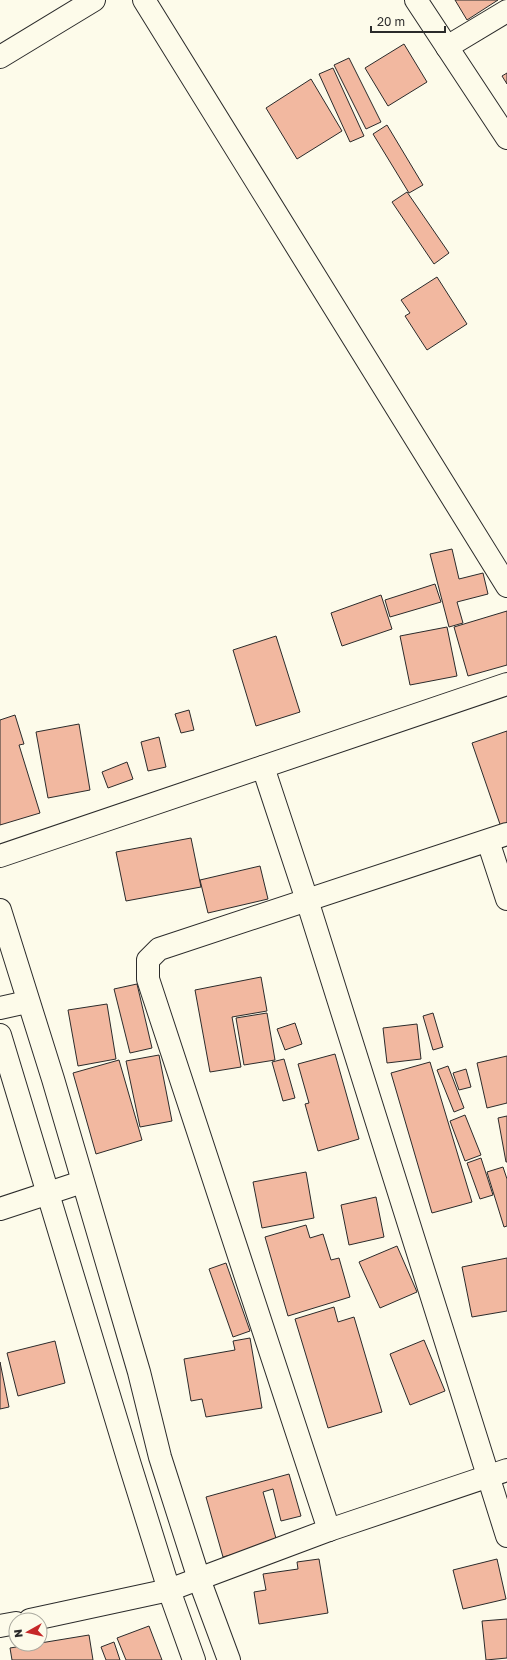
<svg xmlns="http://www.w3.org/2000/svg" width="507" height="1660" font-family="'Golos Text',sans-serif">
  <rect width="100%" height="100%" fill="#fdfbea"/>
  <!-- building -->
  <g fill="#f2b8a0" stroke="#2b2b2b">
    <polygon points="455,0 498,0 467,20"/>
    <polygon points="404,44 427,82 388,106 365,68"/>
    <polygon points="349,58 381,122 366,129 334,65"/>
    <polygon points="333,68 364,136 350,142 319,74"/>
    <polygon points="507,73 507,84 502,76"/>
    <polygon points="311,79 342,131 297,159 266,108"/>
    <polygon points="387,125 423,185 409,193 373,134"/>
    <polygon points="407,192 449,253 434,264 392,202"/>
    <polygon points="437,277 467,324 427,350 405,316 410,313 401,300"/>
    <polygon points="452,549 459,579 483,573 488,594 457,602 463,623 449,627 430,554"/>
    <polygon points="435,584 441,602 390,617 385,600"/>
    <polygon points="381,595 392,629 342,646 331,613"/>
    <polygon points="507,611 507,665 468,676 454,627"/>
    <polygon points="447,627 457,676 410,685 400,636"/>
    <polygon points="276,636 300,712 256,726 233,650"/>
    <polygon points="189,710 194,730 181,733 175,714"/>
    <polygon points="15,715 24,744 19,745 40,813 0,825 0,720"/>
    <polygon points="79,724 90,790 48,798 36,732"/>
    <polygon points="507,731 507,828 502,830 472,743"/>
    <polygon points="159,737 166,767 148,771 141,742"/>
    <polygon points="127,762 133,779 108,788 102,772"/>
    <polygon points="191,838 201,887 126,901 116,852"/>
    <polygon points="260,866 268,899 208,913 200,880"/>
    <polygon points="261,977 267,1011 232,1017 241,1067 210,1072 195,990"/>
    <polygon points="137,984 152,1048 130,1053 114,989"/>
    <polygon points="107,1004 116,1059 78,1066 68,1010"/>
    <polygon points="267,1013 275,1060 244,1065 236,1018"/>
    <polygon points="433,1013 443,1047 433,1050 423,1016"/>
    <polygon points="295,1023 302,1044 285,1050 277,1029"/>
    <polygon points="417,1024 421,1059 387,1063 383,1028"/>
    <polygon points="335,1054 359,1139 318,1151 305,1104 309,1103 298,1064"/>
    <polygon points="159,1055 172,1121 140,1127 126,1061"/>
    <polygon points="507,1056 507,1103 487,1108 477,1063"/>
    <polygon points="284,1059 295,1098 283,1101 272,1062"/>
    <polygon points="119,1060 142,1140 96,1154 73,1073"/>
    <polygon points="430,1062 472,1202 432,1213 391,1073"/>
    <polygon points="448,1066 464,1108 454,1112 437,1070"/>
    <polygon points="466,1069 471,1087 459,1090 453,1073"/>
    <polygon points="465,1115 481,1155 465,1161 450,1121"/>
    <polygon points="507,1116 507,1162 506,1162 498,1118"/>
    <polygon points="481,1158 493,1195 480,1199 467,1163"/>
    <polygon points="503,1167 507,1179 507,1226 504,1227 487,1172"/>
    <polygon points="306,1172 314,1218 262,1228 253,1182"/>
    <polygon points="376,1197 384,1237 349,1245 341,1205"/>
    <polygon points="306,1225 310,1238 323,1234 331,1260 339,1258 350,1297 288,1316 265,1237"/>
    <polygon points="397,1246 417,1292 380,1308 359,1262"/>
    <polygon points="507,1258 507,1311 472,1317 462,1267"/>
    <polygon points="226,1263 250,1331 233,1337 209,1269"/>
    <polygon points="334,1307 338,1322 354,1317 382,1412 328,1428 295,1319"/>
    <polygon points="250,1338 262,1408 206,1417 202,1399 191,1401 184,1359 235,1350 233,1341"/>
    <polygon points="424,1340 445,1391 410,1405 390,1354"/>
    <polygon points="55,1341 65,1383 18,1396 7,1353"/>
    <polygon points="0,1362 9,1407 0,1409"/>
    <polygon points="289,1474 301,1516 281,1521 273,1489 263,1492 277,1542 223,1557 206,1497"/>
    <polygon points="319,1559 328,1613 259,1624 254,1592 266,1590 263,1574 298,1569 297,1562"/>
    <polygon points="497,1559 506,1599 463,1609 453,1570"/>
    <polygon points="507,1619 507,1658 486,1660 482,1621"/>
    <polygon points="149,1626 162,1660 126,1660 117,1638"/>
    <polygon points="89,1635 93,1660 12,1660 10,1648"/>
    <polygon points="114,1642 120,1660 106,1660 101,1647"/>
  </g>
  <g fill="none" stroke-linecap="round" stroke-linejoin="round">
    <!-- street casing -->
    <g stroke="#2b2b2b" stroke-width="24">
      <g id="street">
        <polyline points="144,0 507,586"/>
        <polyline points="416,0 507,138"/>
        <polyline points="447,47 507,11"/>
        <polyline points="0,57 94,0"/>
        <polyline points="263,767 307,900 507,1536"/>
        <polyline points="488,841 507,899"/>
        <polyline points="0,856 507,684"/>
        <polyline points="0,910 53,1079 139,1372 160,1457 199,1579 229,1660"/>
        <polyline points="0,1008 27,1002"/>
        <polyline points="0,1035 130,1465 169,1590 194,1660"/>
        <polyline points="0,1209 82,1182"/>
        <polyline points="329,1530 148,979 148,960 159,949 507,834"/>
        <polyline points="30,1620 169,1590 329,1530 507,1470"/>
        <polyline points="0,1626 16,1623"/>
      </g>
    </g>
    <!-- street -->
    <use href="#street" stroke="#fdfbea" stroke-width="22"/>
  </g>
  <!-- north arrow -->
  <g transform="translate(28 1632) rotate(262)"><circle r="19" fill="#fdfbea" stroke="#a9a89e"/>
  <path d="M0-3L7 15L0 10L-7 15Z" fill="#c62828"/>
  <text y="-6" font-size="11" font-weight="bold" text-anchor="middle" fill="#2b2b2b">N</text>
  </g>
  <!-- scale -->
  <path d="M371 26v6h74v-6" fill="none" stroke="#2b2b2b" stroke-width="2"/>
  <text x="377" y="26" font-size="12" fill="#2b2b2b" stroke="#fdfbea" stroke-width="3" paint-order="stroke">20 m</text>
</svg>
